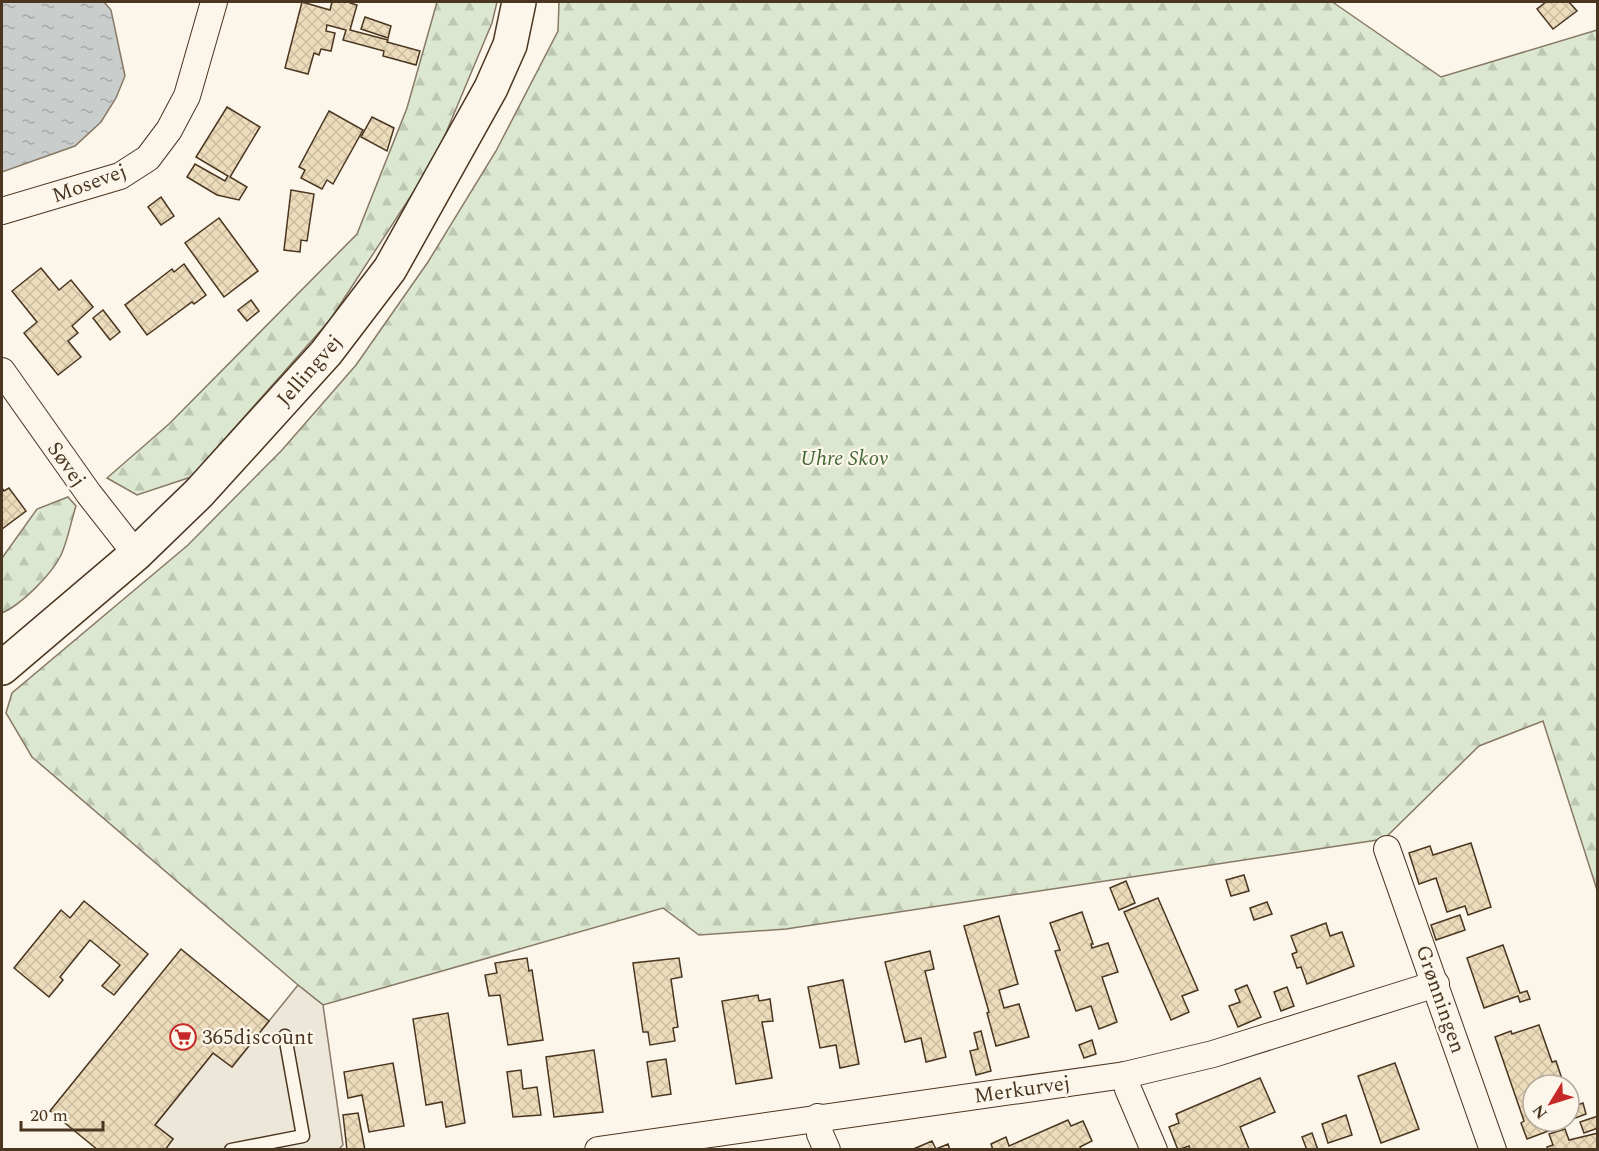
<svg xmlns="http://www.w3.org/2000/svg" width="1599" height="1151" font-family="Spectral,serif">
  <defs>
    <pattern id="forest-firs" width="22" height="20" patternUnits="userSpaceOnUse" patternTransform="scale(1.5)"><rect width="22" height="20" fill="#dce7d0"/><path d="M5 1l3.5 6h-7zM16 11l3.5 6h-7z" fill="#bec7b2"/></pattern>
    <pattern id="water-ripples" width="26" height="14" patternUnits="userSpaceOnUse" patternTransform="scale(1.5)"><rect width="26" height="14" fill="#c9cecd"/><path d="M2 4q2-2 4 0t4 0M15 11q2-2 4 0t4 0" fill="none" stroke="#a5a8a6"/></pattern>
    <pattern id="building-cross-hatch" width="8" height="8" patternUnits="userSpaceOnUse" patternTransform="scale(1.5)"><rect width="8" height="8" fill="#ecdcbc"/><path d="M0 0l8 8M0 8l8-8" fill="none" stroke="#ccbda1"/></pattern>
  </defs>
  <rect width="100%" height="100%" fill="#fbf6e9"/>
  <!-- forest -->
  <g fill="url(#forest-firs)" stroke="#887966" stroke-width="1.5">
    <polygon points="437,2 497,2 492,23 435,159 330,320 191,477 137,495 107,478 169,424 357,234 407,108"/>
    <polygon points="559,2 1335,2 1334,3 1441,77 1597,30 1597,890 1543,721 1479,746 1384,839 786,929 699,935 663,908 323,1005 298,985 32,757 6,713 12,693 188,545 282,450 356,365 428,262 496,151 558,31"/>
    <path d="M 68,497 L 76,506 C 71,521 68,540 61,555 C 52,574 21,605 2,613 L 2,558 L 37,509 Z"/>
  </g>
  <!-- parking -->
  <polygon fill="#ede7d9" stroke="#887966" stroke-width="1.5" points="298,985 323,1005 343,1145 339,1149 165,1149 173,1139 155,1125 213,1053 232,1067"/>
  <!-- water -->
  <polygon fill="url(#water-ripples)" stroke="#887966" stroke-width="1.5" points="2,2 104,2 111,10 125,76 116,98 101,122 75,146 2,172"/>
  <!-- building -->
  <g fill="url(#building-cross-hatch)" stroke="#4a3520" stroke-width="1.5">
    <polygon points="302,2 330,10 332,2 350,2 350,3 357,5 350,30 388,40 387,42 420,51 416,65 383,56 384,51 343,40 346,30 327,25 326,31 335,33 331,51 321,49 319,55 314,53 308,74 285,68"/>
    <polygon points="1546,2 1569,2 1577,11 1553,29 1537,9"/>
    <polygon points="365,17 391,26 388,38 361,29"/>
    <polygon points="227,107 260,127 230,177 247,187 239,200 217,195 187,177 195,164 225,181 228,176 196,157"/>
    <polygon points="329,111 363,130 333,184 327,180 322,189 301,178 305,170 299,167"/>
    <polygon points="372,117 394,128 387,151 361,137"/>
    <polygon points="291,190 314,194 307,241 301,240 300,252 284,250"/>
    <polygon points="161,197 174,216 161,225 148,207"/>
    <polygon points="219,218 258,271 224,297 185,243"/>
    <polygon points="184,264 206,295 194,304 192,302 147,335 125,305 172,269 174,272"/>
    <polygon points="41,268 59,290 71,280 93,307 72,326 78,333 68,341 81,357 58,375 24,333 37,322 12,291"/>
    <polygon points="251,300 259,311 247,321 238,310"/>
    <polygon points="103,310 120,332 110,340 93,318"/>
    <polygon points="2,488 4,491 9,488 26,511 2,529"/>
    <polygon points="1471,843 1491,907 1468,915 1465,906 1447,912 1436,878 1419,884 1409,853 1430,846 1433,855"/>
    <polygon points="1244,875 1249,891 1231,896 1226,880"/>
    <polygon points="1126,881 1135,903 1119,910 1110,888"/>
    <polygon points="1158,898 1198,990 1182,996 1189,1012 1171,1020 1124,912"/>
    <polygon points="84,901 148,954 114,995 102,986 120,965 90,940 60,977 63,980 49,997 14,968 61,910 70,918"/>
    <polygon points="1267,902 1272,914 1254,920 1250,908"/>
    <polygon points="1082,912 1093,944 1091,944 1092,948 1108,943 1118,972 1102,977 1117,1022 1099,1029 1091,1006 1076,1011 1055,951 1060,950 1050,923"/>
    <polygon points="1460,915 1465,930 1436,940 1431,925"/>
    <polygon points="999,916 1018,984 999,990 1004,1008 1019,1004 1029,1037 996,1046 987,1013 989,1012 964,926"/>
    <polygon points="1326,923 1330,936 1342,932 1354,966 1307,984 1301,967 1297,968 1292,954 1297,952 1291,936"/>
    <polygon points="1503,945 1520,993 1527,991 1530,999 1520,1002 1518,996 1484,1008 1467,958"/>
    <polygon points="181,949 269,1021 232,1067 213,1053 155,1125 173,1139 165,1150 98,1150 50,1111"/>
    <polygon points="930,951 934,969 925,971 946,1057 926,1062 921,1038 905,1042 885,962"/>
    <polygon points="527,958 529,971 532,970 543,1040 508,1045 500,995 489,996 485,975 497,973 495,963"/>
    <polygon points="679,958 682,977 671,979 678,1027 673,1028 675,1041 650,1045 648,1032 643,1032 633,963"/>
    <polygon points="843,980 859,1064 840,1068 836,1045 820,1048 808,987"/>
    <polygon points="1247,985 1261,1017 1238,1027 1229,1006 1240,1002 1235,990"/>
    <polygon points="1287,987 1294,1006 1281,1011 1274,992"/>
    <polygon points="758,995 759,1001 770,999 773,1021 762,1022 772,1078 736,1084 722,1001"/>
    <polygon points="448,1013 465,1123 446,1127 442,1102 426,1105 413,1019"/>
    <polygon points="1539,1025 1552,1062 1556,1061 1564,1085 1533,1085 1533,1121 1569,1121 1569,1119 1570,1123 1527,1139 1521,1123 1524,1121 1495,1037 1511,1031 1512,1034"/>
    <polygon points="981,1031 991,1071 976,1075 970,1051 978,1049 974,1033"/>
    <polygon points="1092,1040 1096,1054 1084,1058 1079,1045"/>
    <polygon points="594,1050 603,1112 554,1117 546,1057"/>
    <polygon points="666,1059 671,1094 652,1097 647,1062"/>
    <polygon points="393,1063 404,1126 369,1132 362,1095 348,1098 344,1072"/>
    <polygon points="1395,1063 1419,1129 1381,1143 1358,1076"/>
    <polygon points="521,1070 523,1089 537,1087 541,1115 513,1117 507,1072"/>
    <polygon points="1260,1078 1275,1112 1240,1127 1249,1149 1190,1150 1189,1146 1178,1150 1169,1127 1179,1123 1176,1114"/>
    <polygon points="1583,1103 1586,1114 1570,1120 1569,1108"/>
    <polygon points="358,1113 365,1150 347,1150 343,1115"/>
    <polygon points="1346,1115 1352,1135 1328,1143 1322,1124"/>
    <polygon points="1598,1116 1598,1128 1584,1133 1580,1122"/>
    <polygon points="1068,1120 1071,1126 1083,1121 1092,1141 1080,1147 1081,1150 993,1150 991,1144 1006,1137 1009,1146"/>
    <polygon points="1565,1129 1569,1140 1598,1133 1598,1150 1548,1150 1547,1147 1553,1145 1549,1134"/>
    <polygon points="1312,1133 1318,1150 1307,1150 1302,1137"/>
    <polygon points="932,1141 936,1149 948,1144 950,1150 911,1150"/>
  </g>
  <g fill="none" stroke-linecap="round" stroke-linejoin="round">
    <!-- service casing -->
    <g stroke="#4a3520" stroke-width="15">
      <polyline id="service" points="231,1150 303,1136 285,1036"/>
    </g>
    <!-- minor casing -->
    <g stroke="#4a3520" stroke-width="28">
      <g id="minor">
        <polyline points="2,211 120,176 148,158 169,130 187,96 214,2"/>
        <polyline points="2,371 89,494 136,554"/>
        <polyline points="1387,849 1493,1150"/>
        <polyline points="1125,1075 1128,1089 1154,1150"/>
        <polyline points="818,1117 820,1134 827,1150"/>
        <polyline points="598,1150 1125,1075 1213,1054 1436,984"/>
      </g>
    </g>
    <!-- secondary casing -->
    <g stroke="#4a3520" stroke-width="36">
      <polyline id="secondary" points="2,668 136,554 199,493 326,353 390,269 491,88 510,45 519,2"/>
    </g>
    <!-- service -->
    <use href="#service" stroke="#fbf6e9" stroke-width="12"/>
    <!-- minor -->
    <use href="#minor" stroke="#fbf6e9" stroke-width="26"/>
    <!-- secondary -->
    <use href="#secondary" stroke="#fbf6e9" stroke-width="33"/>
  </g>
  <!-- icons -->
  <defs>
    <g id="supermarket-ring" transform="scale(1.35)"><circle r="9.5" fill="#fbf6e9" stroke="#c62828" stroke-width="1.5"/><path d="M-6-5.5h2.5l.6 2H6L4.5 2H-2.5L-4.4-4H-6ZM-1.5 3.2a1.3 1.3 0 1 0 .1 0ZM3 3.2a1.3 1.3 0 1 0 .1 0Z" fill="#c62828"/></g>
  </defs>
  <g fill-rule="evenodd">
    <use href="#supermarket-ring" x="183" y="1037"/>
  </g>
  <g text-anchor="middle" stroke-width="4.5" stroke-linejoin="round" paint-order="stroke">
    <!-- street labels -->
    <g font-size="21" fill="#4a3520" stroke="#fbf6e9">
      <text transform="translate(89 183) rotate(-20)" y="7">Mosevej</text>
      <text transform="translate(309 370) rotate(-49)" y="7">Jellingvej</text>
      <text transform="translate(67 464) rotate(54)" y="7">Søvej</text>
      <text transform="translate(1441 999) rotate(71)" y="7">Grønningen</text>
      <text transform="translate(1022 1089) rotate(-8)" y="7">Merkurvej</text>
    </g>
    <!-- park labels -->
    <g font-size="21" font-style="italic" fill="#436837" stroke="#fbf6e9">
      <text x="844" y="465">Uhre Skov</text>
    </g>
    <!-- poi labels -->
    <g font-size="21" fill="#4a3520" stroke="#fbf6e9" text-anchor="start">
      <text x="202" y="1044">365discount</text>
    </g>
  </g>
  <!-- border -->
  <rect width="1599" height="1151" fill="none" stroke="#4a3520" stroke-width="6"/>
  <!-- north arrow -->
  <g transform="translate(1551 1103) rotate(232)"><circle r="28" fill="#fbf6e9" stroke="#b4a999" stroke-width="1.5"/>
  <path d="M0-4.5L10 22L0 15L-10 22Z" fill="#c62828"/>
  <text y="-9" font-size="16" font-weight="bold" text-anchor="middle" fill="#4a3520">N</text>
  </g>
  <!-- scale -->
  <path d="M21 1121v9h82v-9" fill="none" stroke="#4a3520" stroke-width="3"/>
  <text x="30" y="1121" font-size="18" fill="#4a3520" stroke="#fbf6e9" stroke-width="4.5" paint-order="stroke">20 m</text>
</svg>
